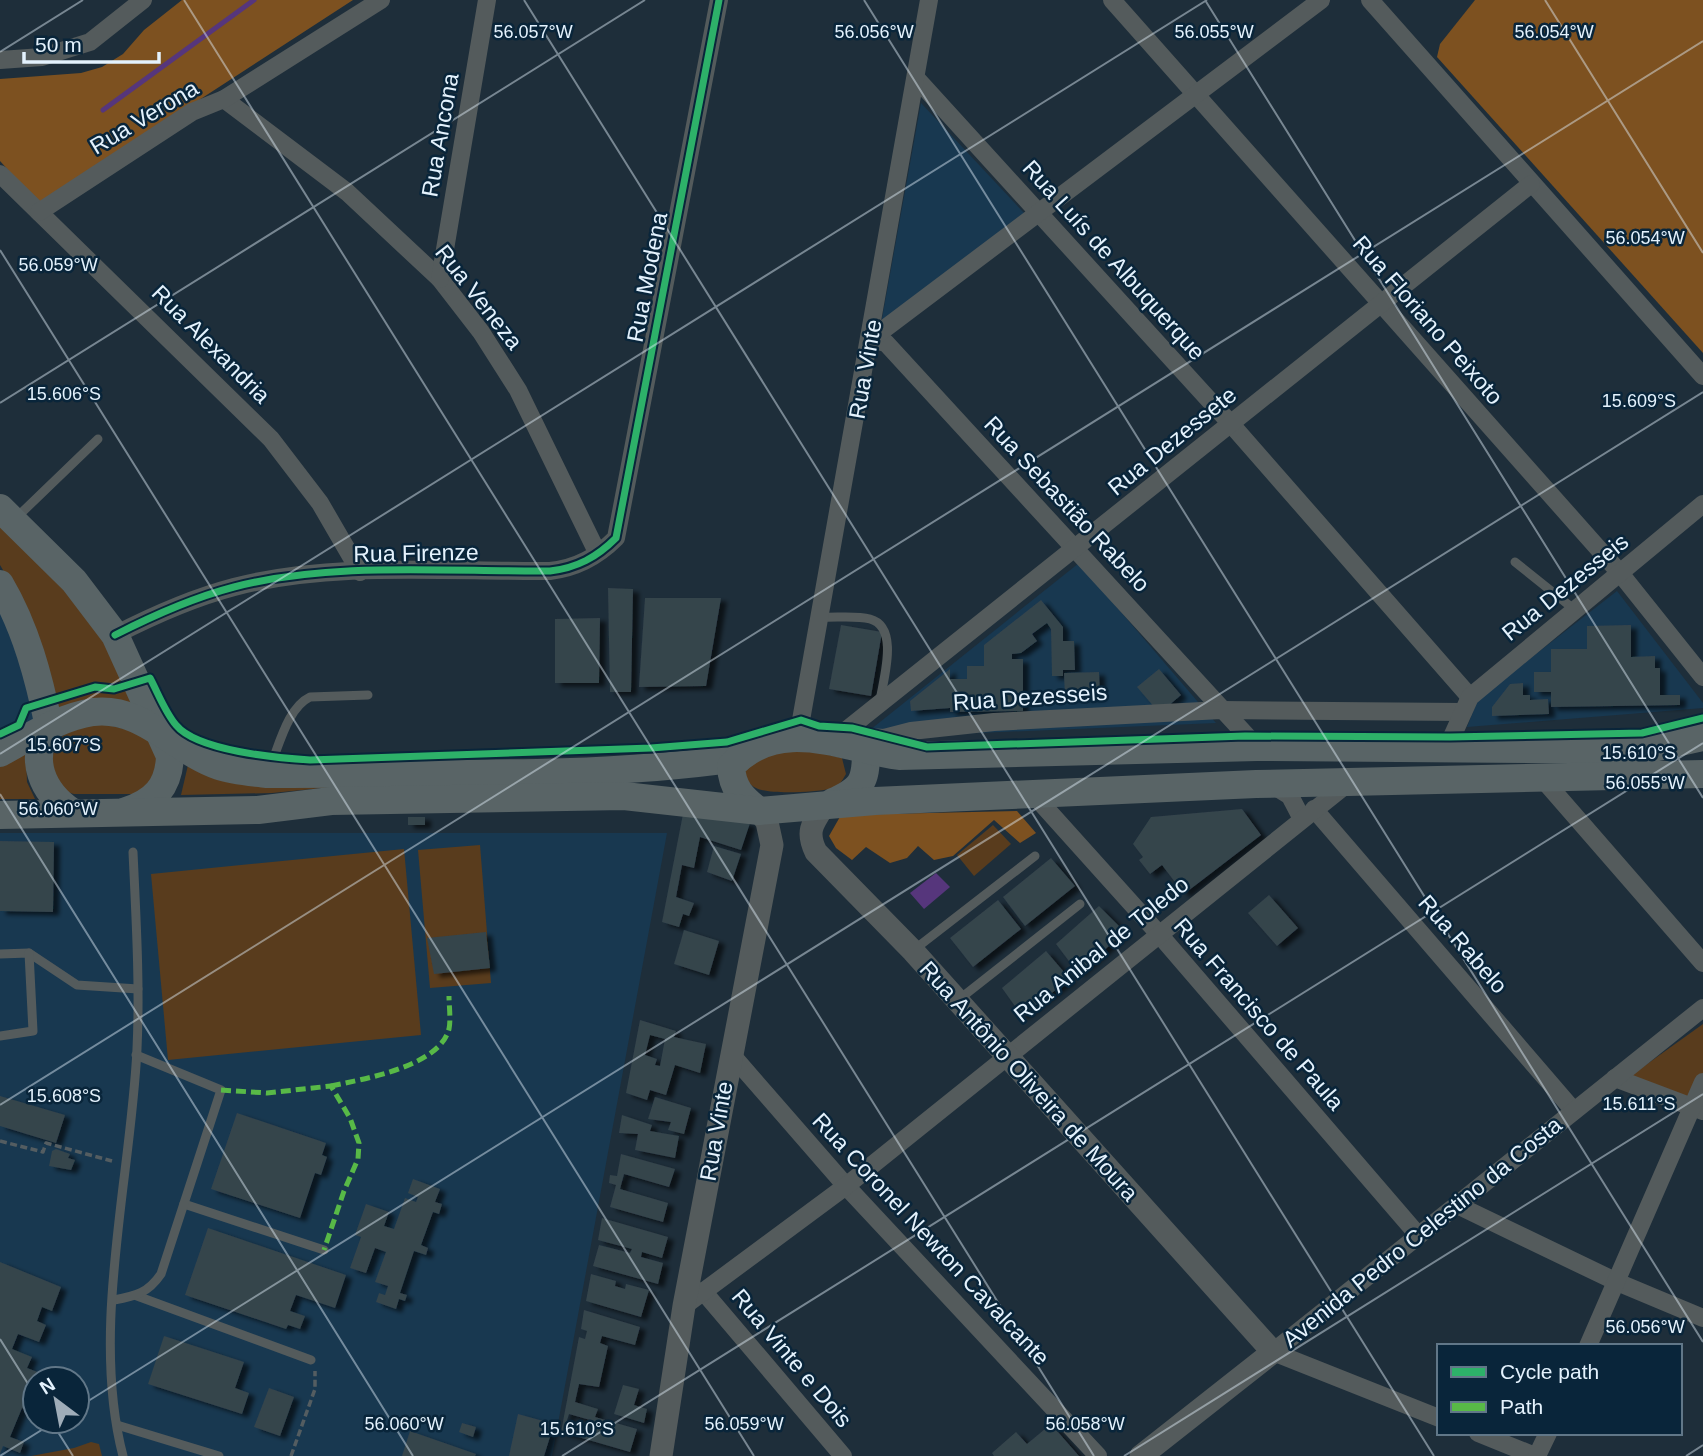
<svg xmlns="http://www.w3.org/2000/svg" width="1703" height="1456" font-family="Arial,sans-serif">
  <defs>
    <filter id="shadow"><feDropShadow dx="6" dy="3.5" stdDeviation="2" flood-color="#0009"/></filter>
  </defs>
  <rect width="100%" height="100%" fill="#1e2e3a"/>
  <!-- built -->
  <g fill="#183850" fill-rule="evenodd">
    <polygon points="921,103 1025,214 881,324"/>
    <polygon points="1079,563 1216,723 860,738"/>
    <polygon points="1617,591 1703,703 1703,708 1467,727 1478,699"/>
    <polygon points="0,598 38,714 32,729 0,747"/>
    <path d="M 0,833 L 667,833 L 552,1456 L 0,1456 ZM 35,1379 L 77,1379 L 77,1421 L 35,1421 Z"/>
  </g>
  <!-- green -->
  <g fill="#593c1d">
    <polygon points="0,521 95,624 140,708 60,710 18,595 0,565"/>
    <path d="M 101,723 L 151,736 L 162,767 L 143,794 L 74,794 C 49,788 46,750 64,735 C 73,728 89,726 101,723 Z"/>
    <path d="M 798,748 L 842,758 L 846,774 C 842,781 839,787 830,789 C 815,792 769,795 756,788 C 748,784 746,778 745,770 L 750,759 Z"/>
    <polygon points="26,753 27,782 35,799 0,799 0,767"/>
    <polygon points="188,765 363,784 272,793 181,795"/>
    <polygon points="993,825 1011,844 974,876 957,855"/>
    <polygon points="480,845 491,983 430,988 418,850"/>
    <polygon points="404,849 421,1035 168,1060 151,874"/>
    <polygon points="1703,1024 1703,1073 1692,1102 1629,1077"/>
    <polygon points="91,1442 99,1444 102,1456 31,1456 74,1448"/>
  </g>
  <!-- forest -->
  <g fill="#7d5120">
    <polygon points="182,0 353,0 39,204 0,161 0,79 81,73 102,67 123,54 144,30"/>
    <polygon points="1475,0 1703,0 1703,353 1437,57 1440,44"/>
    <polygon points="1017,811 1036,833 1020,843 994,820 953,856 934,860 918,846 907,858 890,863 866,847 852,860 836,848 829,836 841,815"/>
  </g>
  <!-- water -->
  <polygon fill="#56367c" points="936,873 950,887 924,909 910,893"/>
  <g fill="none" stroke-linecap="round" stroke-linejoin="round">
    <!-- stream -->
    <polyline stroke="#56367c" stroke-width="5" points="103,110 254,0"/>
  </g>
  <!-- building -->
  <g fill="#35444c" fill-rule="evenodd" filter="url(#shadow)">
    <polygon points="608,588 633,589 631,692 610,692"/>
    <polygon points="645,598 721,598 706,686 639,687"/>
    <polygon points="1041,600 1063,627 1063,641 1074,641 1075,670 1063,670 1063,676 1052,676 1051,629 1047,623 1032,634 1037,641 1021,653 1012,654 1012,659 1023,659 1023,711 950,712 950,708 911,711 910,701 950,669 950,679 967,679 967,666 984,666 984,645"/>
    <polygon points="600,618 599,683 555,683 555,619"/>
    <polygon points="841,625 882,632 871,696 829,689"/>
    <polygon points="1631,625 1631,657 1655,656 1655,668 1660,668 1660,695 1680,695 1680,705 1551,707 1551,692 1534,692 1534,672 1551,672 1551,649 1587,649 1587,626"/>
    <polygon points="1159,669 1181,695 1167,707 1155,708 1137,687"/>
    <polygon points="1099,672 1100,697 1065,698 1064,673"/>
    <polygon points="1523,683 1523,695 1530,695 1530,700 1548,699 1549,714 1492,716 1492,707 1510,684"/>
    <polygon points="1242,809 1261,835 1184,894 1162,865 1150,874 1139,860 1143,857 1133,844 1151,817"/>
    <polygon points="683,814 750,823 741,850 700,837 694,868 682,865 676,897 694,903 689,916 683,914 679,927 662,922"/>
    <rect x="408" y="817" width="17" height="8"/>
    <polygon points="0,841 54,842 53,912 0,911"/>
    <polygon points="714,846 741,854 732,881 707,872"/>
    <polygon points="1051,858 1075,886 1025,926 1003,897"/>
    <polygon points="1269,895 1298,928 1277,946 1248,913"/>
    <polygon points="998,900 1021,929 973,967 950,938"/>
    <polygon points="1099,906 1125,932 1078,973 1056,944"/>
    <polygon points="684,930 719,941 709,975 674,964"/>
    <polygon points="486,932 490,968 434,974 427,938"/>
    <polygon points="1046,951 1070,979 1022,1016 1002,988"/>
    <path d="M 640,1020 L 676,1031 L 674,1037 L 706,1044 L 700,1073 L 675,1065 L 666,1095 L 650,1090 L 647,1100 L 626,1093 ZM 650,1035 L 665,1039 L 660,1066 L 655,1065 L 657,1059 L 645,1055 Z"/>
    <polygon points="0,1096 65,1115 56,1143 0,1126"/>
    <polygon points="655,1097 691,1108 684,1134 668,1130 671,1122 648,1119"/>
    <polygon points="237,1113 326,1143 322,1155 327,1157 321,1175 315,1173 300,1218 211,1189"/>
    <polygon points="622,1115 652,1125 650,1131 679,1136 675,1158 635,1150 638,1134 619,1133"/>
    <polygon points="56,1149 70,1154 68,1158 75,1160 71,1170 49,1166 52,1151"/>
    <polygon points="621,1154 675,1169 669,1187 624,1174 620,1189 668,1203 663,1222 610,1207 616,1185 609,1183 610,1175 617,1176"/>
    <polygon points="413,1179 440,1189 435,1202 442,1204 439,1214 433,1212 421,1245 428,1248 426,1255 414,1251 400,1293 407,1295 405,1301 399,1299 396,1309 376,1302 379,1293 385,1295 388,1286 375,1282 386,1252 375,1248 366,1273 350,1268 361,1237 355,1235 366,1204 389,1212 384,1226 394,1229 405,1198 416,1202 418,1197 408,1193"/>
    <polygon points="602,1218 668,1237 662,1258 642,1252 641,1257 663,1263 658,1284 593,1266 599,1245 630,1253 632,1249 598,1240"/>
    <polygon points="208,1228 346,1275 335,1308 296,1295 290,1311 305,1316 300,1329 288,1325 286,1329 185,1295"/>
    <polygon points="0,1262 61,1287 52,1311 42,1307 37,1321 46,1325 39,1342 18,1334 12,1349 32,1357 27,1368 48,1376 46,1379 35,1379 33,1413 22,1408 10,1437 24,1442 20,1453 3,1446 0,1454"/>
    <polygon points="591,1274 616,1281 615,1286 625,1289 626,1284 649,1290 641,1317 586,1301"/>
    <path d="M 584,1310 L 640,1327 L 635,1345 L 602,1336 L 600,1343 L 608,1346 L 599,1387 L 579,1384 L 575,1402 L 598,1409 L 595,1417 L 637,1429 L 630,1452 L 561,1432 L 579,1337 L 585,1339 L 587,1331 L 581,1329 ZM 569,1414 L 590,1420 L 588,1429 L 567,1420 Z"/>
    <polygon points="164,1336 244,1362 235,1388 249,1393 242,1414 148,1384"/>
    <polygon points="623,1385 639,1389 634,1405 647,1409 644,1423 614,1414"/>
    <polygon points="269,1388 294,1397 280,1436 254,1427"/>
    <polygon points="518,1414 554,1424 544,1456 509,1456"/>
    <polygon points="462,1423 476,1427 473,1437 459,1432"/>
    <polygon points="1051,1424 1079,1456 994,1456 992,1453 1016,1432 1027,1444"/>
    <polygon points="410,1431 476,1454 475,1456 402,1456"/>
  </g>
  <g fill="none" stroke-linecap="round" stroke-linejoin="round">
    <!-- path -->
    <g stroke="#545d61" stroke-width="3.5" stroke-dasharray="7 3.5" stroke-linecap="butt">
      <polyline points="0,1141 43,1152 46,1143 112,1161"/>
      <polyline points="291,1456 315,1389 315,1371"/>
    </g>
    <!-- service -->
    <g stroke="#545b5c" stroke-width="9">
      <polyline points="15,519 98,439"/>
      <polyline points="1515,562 1575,610"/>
      <path d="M 820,617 C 835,618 855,615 870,619 C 900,627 883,680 880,701"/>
      <path d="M 269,769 C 279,747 287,708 310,697 L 368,695"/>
      <polyline points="915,949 1035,856"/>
      <polyline points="0,954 29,953 77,985 138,989"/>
      <polyline points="957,1001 1080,904"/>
      <polyline points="0,1036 33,1031 29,953"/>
      <polyline points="184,1204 324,1250"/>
      <polyline points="137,1296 311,1360"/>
      <path d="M 114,1300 C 136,1296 148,1293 161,1274 L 221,1090 L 136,1055"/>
      <polyline points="117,1425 219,1456"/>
      <path d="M 123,1456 C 90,1330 131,1178 137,1049 C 140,984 136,918 133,852"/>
    </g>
    <!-- minor -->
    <g stroke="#545b5c" stroke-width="18">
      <polyline points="1112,0 1620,573 1703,677"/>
      <polyline points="1370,0 1703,376"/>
      <polyline points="0,60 42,57 90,42 143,0"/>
      <polyline points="916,78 1231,424 1470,697"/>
      <polyline points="224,99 347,192 440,279 481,332 518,390 597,552"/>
      <polyline points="0,174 271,439 320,503 360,572"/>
      <polyline points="39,212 192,112 224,99 381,0"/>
      <polyline points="440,279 487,0"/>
      <polyline points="871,339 886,343 1257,747"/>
      <polyline points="871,339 1321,0"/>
      <path d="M 115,635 C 154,615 192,598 234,587 C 333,561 449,572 550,571 C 577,568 597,557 616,538 L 719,0"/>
      <polyline points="853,736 884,738 911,731 994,722 1221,710 1463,712"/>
      <polyline points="798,737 929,0"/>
      <polyline points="834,740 1531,184"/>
      <polyline points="1446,750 1470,697 1703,504"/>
      <polyline points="1541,777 1703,963"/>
      <polyline points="1271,784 1290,796 1302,819"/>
      <polyline points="1033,794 1158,933 1418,1235"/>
      <polyline points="1314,809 1574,1111"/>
      <polyline points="731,1054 846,1186 1098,1456"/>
      <polyline points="1615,1078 1703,1111"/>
      <polyline points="1457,1205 1617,1282 1703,1318"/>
      <polyline points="703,1291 843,1456"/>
      <polyline points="684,1306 846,1186 1347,784"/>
      <polyline points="1588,1346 1703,1082"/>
      <polyline points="1439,1418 1273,1352 1703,1008"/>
      <polyline points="1478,1433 1535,1456"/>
      <polyline points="1537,1456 1548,1433"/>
    </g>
    <!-- tertiary -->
    <g stroke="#545b5c" stroke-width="23">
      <path d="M 824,806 C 812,824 806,832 816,852 L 913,951 L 1273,1352 L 1141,1456"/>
      <polyline points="661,1456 684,1306 772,845 767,822 759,811"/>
    </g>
    <!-- primary -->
    <g stroke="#596466" stroke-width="28">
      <path d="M 0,508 L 74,581 L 115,635 L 170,756 C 169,787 154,802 126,811"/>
      <path d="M 0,584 C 26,628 39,678 49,727"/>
      <path d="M 49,727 C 28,759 42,792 72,812"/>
      <path d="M 0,753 C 29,737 60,717 93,712 C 143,706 175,751 219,766 C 233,771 251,772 267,774 C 423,772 584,780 739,758"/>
      <path d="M 833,802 C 861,789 866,783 866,752"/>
      <path d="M 759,811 C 742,798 732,788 731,766 C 779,715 842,748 899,756 L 1257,747 L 1644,750 L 1703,737"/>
      <polyline points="0,815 258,810 331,801 624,796 759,811 875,801 1256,784 1703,774"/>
    </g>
    <!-- quiet -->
    <g stroke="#58b947" stroke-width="5" stroke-dasharray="10 5" stroke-linecap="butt">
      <path d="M 331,1086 C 363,1079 439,1067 449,1029 C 451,1019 449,1006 449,996"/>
      <polyline points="221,1090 267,1093 331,1086 350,1118 359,1143 358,1159 344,1191 324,1250"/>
    </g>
    <!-- cycleway casing -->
    <g stroke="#09253a" stroke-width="11">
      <g id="cycleway">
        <path d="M 115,635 C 154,615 192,598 234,587 C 333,561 449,572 550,571 C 577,568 597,557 616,538 L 719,0"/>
        <path d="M 0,734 L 19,725 L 26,708 L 95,687 L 114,689 L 150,678 C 158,693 165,712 176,725 C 197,751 278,758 310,760 L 651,748 L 727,742 L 801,720 L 819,726 L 852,728 L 927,747 L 1245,736 L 1450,737 L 1642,733 L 1703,718"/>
      </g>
    </g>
    <!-- cycleway -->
    <use href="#cycleway" stroke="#2db169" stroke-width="7"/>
  </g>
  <!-- ticks -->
  <path fill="none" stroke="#e4f2fd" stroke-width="2" stroke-opacity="0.45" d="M 184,0 L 1094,1456M 524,0 L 1434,1456M 864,0 L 1703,1342M 1205,0 L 1703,798M 1545,0 L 1703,253M 0,52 L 83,0M 0,250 L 754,1456M 0,403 L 645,0M 0,754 L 1207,0M 0,794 L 413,1456M 0,1105 L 1703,41M 0,1339 L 35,1395M 77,1408 L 1703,392M 51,1421 L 73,1456M 0,1456 L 56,1421M 562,1456 L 1703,743M 1124,1456 L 1703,1094M 1686,1456 L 1703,1445"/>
  <g text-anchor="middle" stroke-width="5" stroke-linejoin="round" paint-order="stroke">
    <!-- street labels -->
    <g font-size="23" fill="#e4f2fd" stroke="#09253a">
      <text transform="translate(144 117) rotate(-31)" y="8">Rua Verona</text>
      <text transform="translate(440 135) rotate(-80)" y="8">Rua Ancona</text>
      <text transform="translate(1114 260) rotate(48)" y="8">Rua Luís de Albuquerque</text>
      <text transform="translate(647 277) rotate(-79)" y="8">Rua Modena</text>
      <text transform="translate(479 297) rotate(52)" y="8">Rua Veneza</text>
      <text transform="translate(1428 320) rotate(49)" y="8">Rua Floriano Peixoto</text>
      <text transform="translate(211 344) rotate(45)" y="8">Rua Alexandria</text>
      <text transform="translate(865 369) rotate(-80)" y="8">Rua Vinte</text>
      <text transform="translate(1172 441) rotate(-39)" y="8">Rua Dezessete</text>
      <text transform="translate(1067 504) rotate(47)" y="8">Rua Sebastião Rabelo</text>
      <text transform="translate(416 553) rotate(-1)" y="8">Rua Firenze</text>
      <text transform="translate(1565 587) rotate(-39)" y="8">Rua Dezesseis</text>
      <text transform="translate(1030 697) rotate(-4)" y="8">Rua Dezesseis</text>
      <text transform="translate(1463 944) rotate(49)" y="8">Rua Rabelo</text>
      <text transform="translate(1101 949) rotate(-39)" y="8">Rua Anibal de Toledo</text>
      <text transform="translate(1259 1014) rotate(49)" y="8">Rua Francisco de Paula</text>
      <text transform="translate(1029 1081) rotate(48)" y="8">Rua Antônio Oliveira de Moura</text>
      <text transform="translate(716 1131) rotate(-80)" y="8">Rua Vinte</text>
      <text transform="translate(1422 1232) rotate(-39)" y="8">Avenida Pedro Celestino da Costa</text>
      <text transform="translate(931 1239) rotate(47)" y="8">Rua Coronel Newton Cavalcante</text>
      <text transform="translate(792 1358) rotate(50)" y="8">Rua Vinte e Dois</text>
    </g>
  </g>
  <g font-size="18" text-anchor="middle" fill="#e4f2fd" stroke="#09253a" stroke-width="5" stroke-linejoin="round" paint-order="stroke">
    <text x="874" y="38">56.056°W</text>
    <text x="533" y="38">56.057°W</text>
    <text x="1214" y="38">56.055°W</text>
    <text x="1554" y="38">56.054°W</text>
    <text x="1645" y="244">56.054°W</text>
    <text x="58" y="271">56.059°W</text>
    <text x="64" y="400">15.606°S</text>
    <text x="1639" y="407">15.609°S</text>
    <text x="64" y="751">15.607°S</text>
    <text x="1639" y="759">15.610°S</text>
    <text x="1645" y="789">56.055°W</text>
    <text x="58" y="815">56.060°W</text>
    <text x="64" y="1102">15.608°S</text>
    <text x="1639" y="1110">15.611°S</text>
    <text x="1645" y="1333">56.056°W</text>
    <text x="404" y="1430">56.060°W</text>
    <text x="744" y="1430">56.059°W</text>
    <text x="1085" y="1430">56.058°W</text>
    <text x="577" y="1435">15.610°S</text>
  </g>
  <!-- legend -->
  <rect x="1437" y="1344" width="245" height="91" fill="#09253a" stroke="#617788" stroke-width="2"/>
  <rect x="1451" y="1367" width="35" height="10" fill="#2db169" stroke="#617788" stroke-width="2"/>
  <text x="1500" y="1379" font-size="21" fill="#e4f2fd">Cycle path</text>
  <rect x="1451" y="1402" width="35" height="10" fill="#58b947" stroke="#617788" stroke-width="2"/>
  <text x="1500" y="1414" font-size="21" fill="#e4f2fd">Path</text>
  <!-- north arrow -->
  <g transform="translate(56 1400) rotate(328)"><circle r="33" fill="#09253a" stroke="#617788" stroke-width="2"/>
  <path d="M0-5L12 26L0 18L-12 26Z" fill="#9fadb9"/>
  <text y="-10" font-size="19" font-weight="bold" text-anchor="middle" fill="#e4f2fd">N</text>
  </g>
  <!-- scale -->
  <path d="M24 52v10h135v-10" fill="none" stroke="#e4f2fd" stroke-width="3.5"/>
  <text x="35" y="52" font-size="21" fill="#e4f2fd" stroke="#09253a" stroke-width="5" paint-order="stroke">50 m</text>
</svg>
